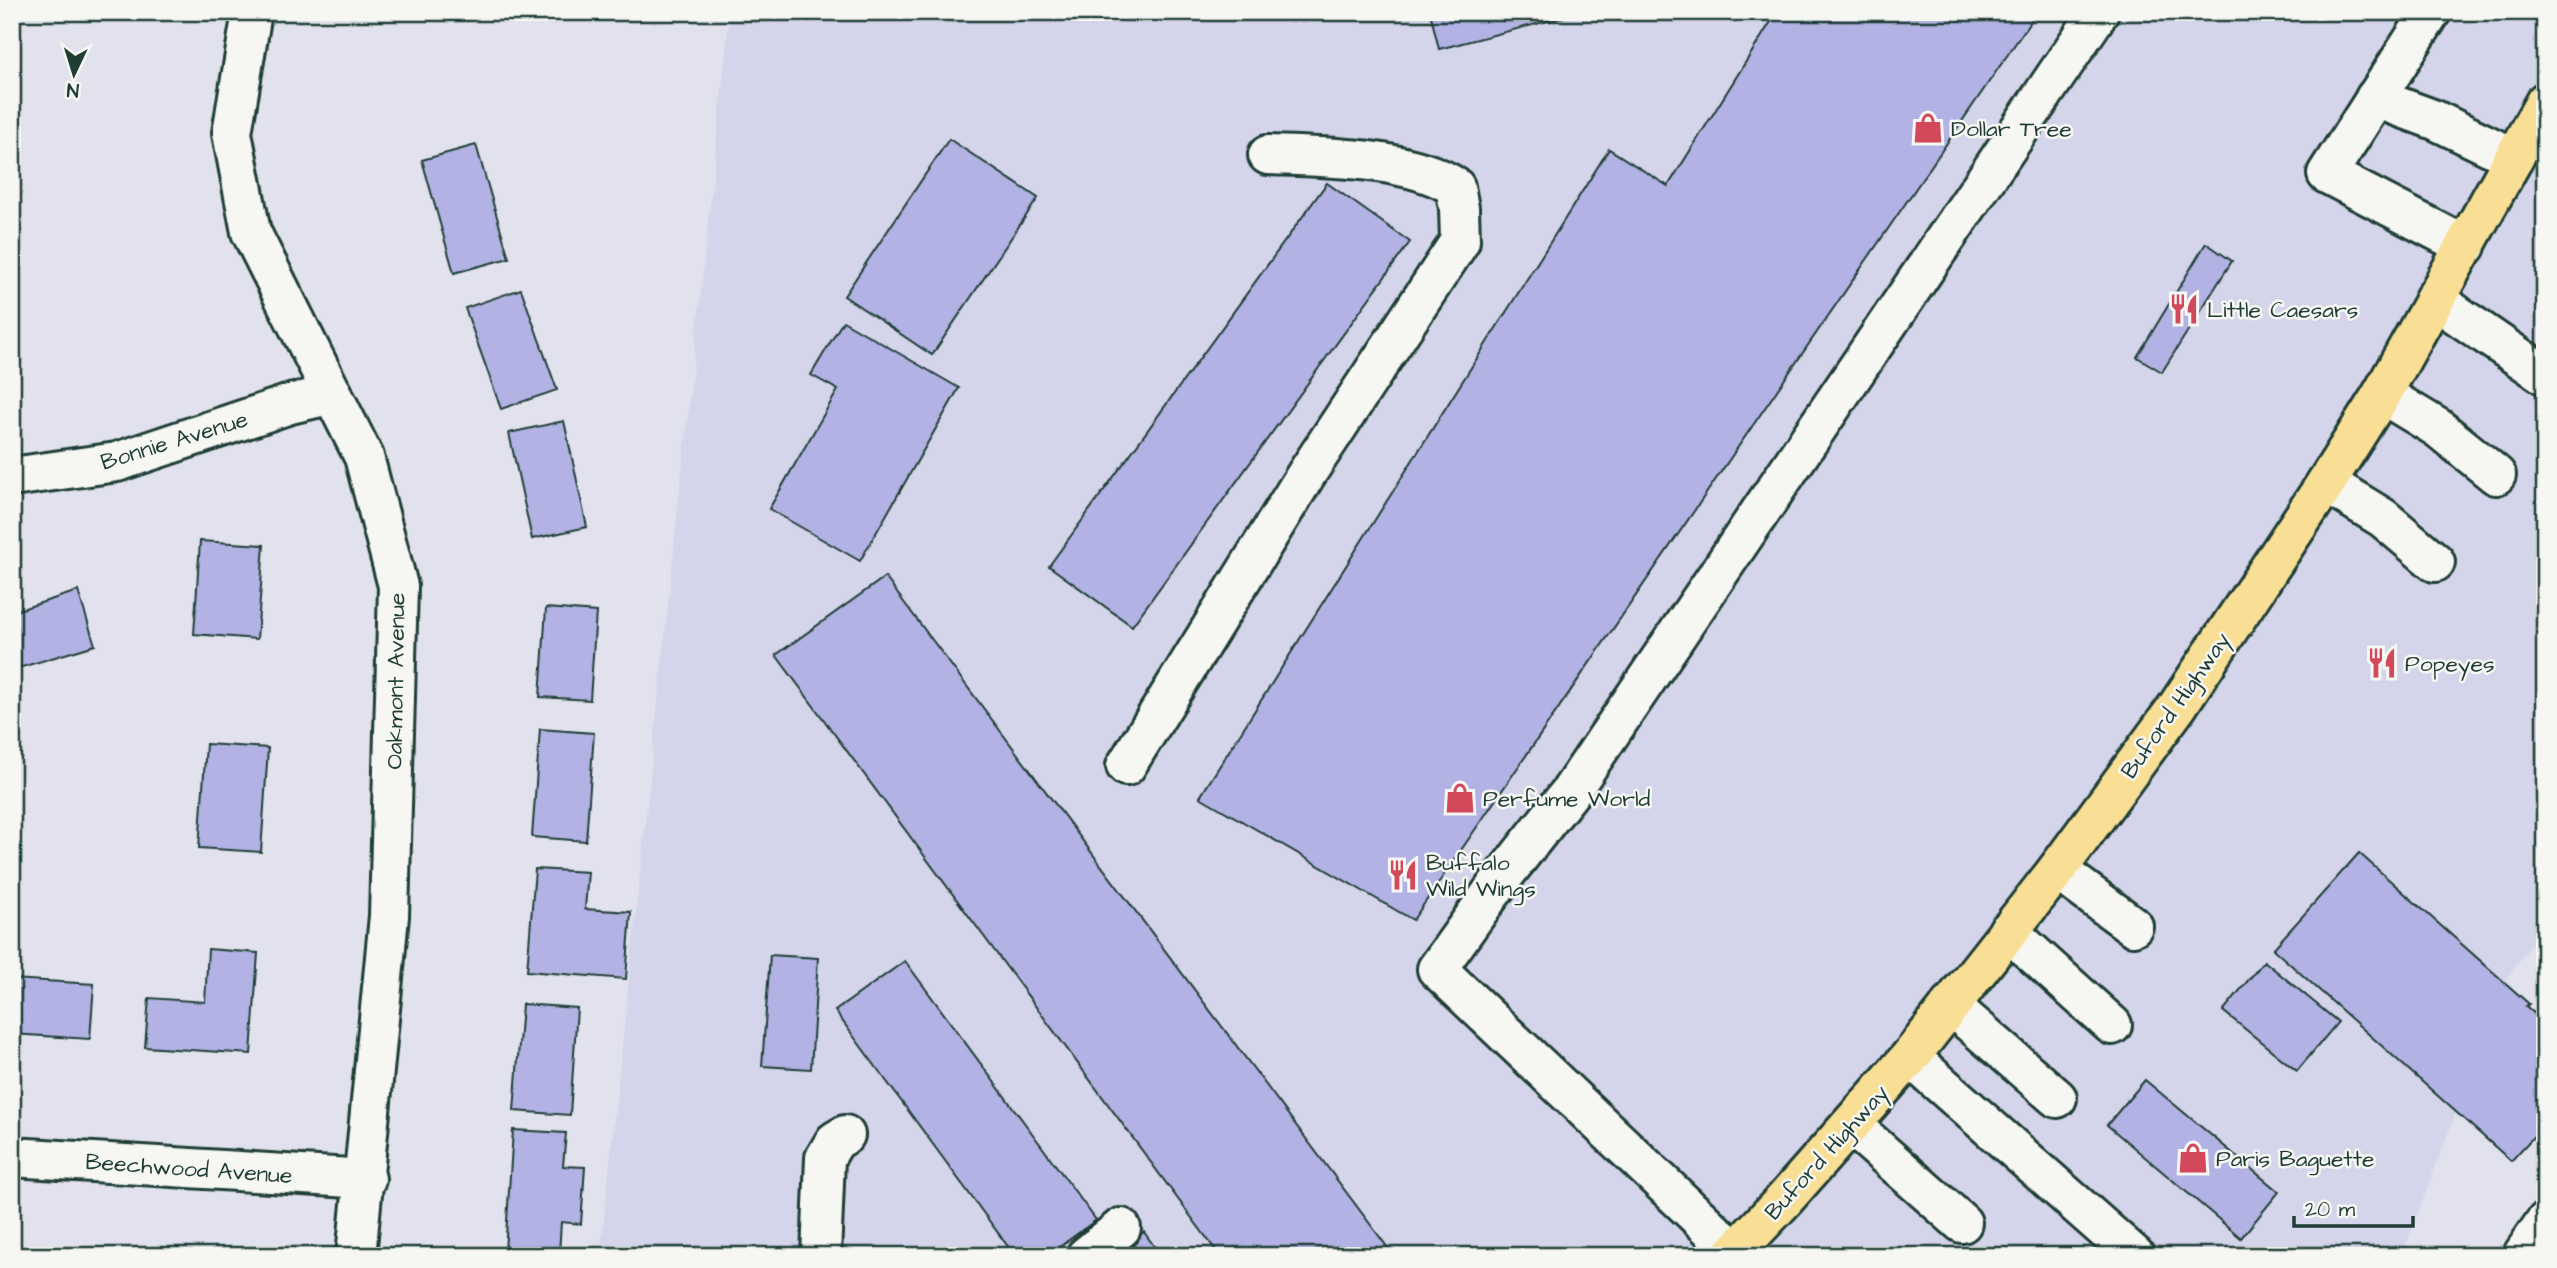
<svg xmlns="http://www.w3.org/2000/svg" width="2557" height="1268" font-family="'Architects Daughter',sans-serif">
  <rect width="100%" height="100%" fill="#e2e2ee"/>
  <filter id="ink" filterUnits="userSpaceOnUse"><feTurbulence type="fractalNoise" baseFrequency=".0143" numOctaves="2"/><feDisplacementMap in="SourceGraphic" scale="14" xChannelSelector="R" yChannelSelector="G"/><feConvolveMatrix kernelMatrix="1 2 1 2 8 2 1 2 1" color-interpolation-filters="sRGB"/></filter>
  <g filter="url(#ink)">
    <!-- built -->
    <polygon fill="#d4d4eb" points="730,12 2545,12 2545,925 2505,981 2402,1256 600,1256"/>
    <!-- building -->
    <g fill="#b2b3e4" stroke="#1f3d34" stroke-width="2">
      <polygon points="1430,12 1583,12 1439,49"/>
      <polygon points="1777,12 2037,12 1413,920 1200,797 1609,149 1668,186"/>
      <polygon points="949,139 1038,198 932,355 844,296"/>
      <polygon points="476,145 509,258 454,273 422,160"/>
      <polygon points="1327,183 1410,242 1132,626 1049,566"/>
      <polygon points="2206,243 2232,261 2162,372 2137,357"/>
      <polygon points="521,289 557,390 501,409 465,308"/>
      <polygon points="843,321 959,388 860,561 769,509 838,390 811,375"/>
      <polygon points="564,421 587,527 532,539 509,433"/>
      <polygon points="200,541 264,545 257,639 194,634"/>
      <polygon points="885,577 1394,1256 1220,1256 776,655"/>
      <polygon points="78,591 95,645 12,670 12,612"/>
      <polygon points="546,608 596,612 590,700 540,697"/>
      <polygon points="540,729 594,733 586,841 532,837"/>
      <polygon points="206,744 268,748 261,852 199,848"/>
      <polygon points="2359,853 2529,1004 2526,1006 2545,1023 2545,1124 2511,1161 2273,949"/>
      <polygon points="535,869 588,872 585,909 631,912 626,979 527,971"/>
      <polygon points="208,949 258,953 251,1054 145,1047 149,998 205,1002"/>
      <polygon points="770,955 818,958 811,1069 762,1066"/>
      <polygon points="905,961 1096,1220 1047,1256 1015,1256 835,1011"/>
      <polygon points="2264,961 2338,1022 2297,1071 2223,1011"/>
      <polygon points="12,979 94,984 90,1039 12,1034"/>
      <polygon points="522,1004 577,1008 570,1115 514,1111"/>
      <polygon points="2145,1080 2279,1192 2241,1238 2107,1125"/>
      <polygon points="513,1130 566,1133 563,1166 585,1167 581,1224 561,1222 559,1254 505,1251"/>
      <polygon points="1144,1232 1161,1256 1111,1256"/>
    </g>
    <g fill="none" stroke-linecap="round" stroke-linejoin="round">
      <!-- minor casing -->
      <g stroke="#1f3d34" stroke-width="44">
        <g id="minor">
          <polyline points="252,12 232,133 251,232 364,457 398,586 389,916 356,1256"/>
          <polyline points="2431,12 2327,174 2466,246"/>
          <polyline points="2375,98 2435,120 2514,158"/>
          <polyline points="2434,299 2545,375"/>
          <polyline points="2382,394 2438,428 2496,475"/>
          <polyline points="12,477 117,462 290,404 333,394"/>
          <polyline points="2326,483 2383,518 2435,562"/>
          <path d="M 1126,766 L 1307,473 L 1460,241 L 1459,208 L 1455,187 C 1412,157 1320,157 1268,155"/>
          <polyline points="2057,870 2133,926"/>
          <polyline points="2008,931 2112,1025"/>
          <polyline points="1950,1005 2057,1098"/>
          <polyline points="1910,1057 2135,1256"/>
          <polyline points="1851,1125 1962,1223"/>
          <polyline points="12,1157 366,1179"/>
          <polyline points="1735,1252 1437,969 1502,878 1571,791 2099,12"/>
          <polyline points="821,1256 825,1158 835,1141 845,1135"/>
          <polyline points="1086,1256 1121,1228"/>
          <polyline points="2522,1256 2545,1222"/>
        </g>
      </g>
      <!-- major casing -->
      <g stroke="#1f3d34" stroke-width="44">
        <polyline id="major" points="1731,1256 1784,1200 1910,1057 2057,870 2177,707 2326,483 2382,394 2545,102"/>
      </g>
      <!-- minor -->
      <use href="#minor" stroke="#f6f6f2" stroke-width="38"/>
      <!-- major -->
      <use href="#major" stroke="#f9df96" stroke-width="38"/>
    </g>
  </g>
  <!-- icons -->
  <defs>
    <g id="shop-bare" transform="scale(2.415)"><path d="M-5-2.5h2.3a2.7 3.5 0 0 1 5.4 0H5L5.5 6h-11ZM-1.5-2.5h3a1.5 2.3 0 0 0-3 0Z" fill="#d1495b" stroke="#f6f6f2" stroke-width="2.5" paint-order="stroke"/></g>
    <g id="restaurant-bare" transform="scale(2.415)"><path d="M-5-6h1v4h1v-4h1v4h1v-4h1v5L-1.5 .5V6h-2V.5L-5-1ZM5-6V6H3V1.5H1.5Q1.5-4 5-6Z" fill="#d1495b" stroke="#f6f6f2" stroke-width="2.5" paint-order="stroke"/></g>
  </defs>
  <g fill-rule="evenodd">
    <use href="#shop-bare" x="1928" y="128"/>
    <use href="#restaurant-bare" x="2184" y="309"/>
    <use href="#restaurant-bare" x="2382" y="663"/>
    <use href="#shop-bare" x="1460" y="798"/>
    <use href="#restaurant-bare" x="1403" y="875"/>
    <use href="#shop-bare" x="2193" y="1158"/>
  </g>
  <g text-anchor="middle" stroke-width="5" stroke-linejoin="round" paint-order="stroke">
    <!-- poi labels -->
    <g font-size="23" fill="#1f3d34" stroke="#f6f6f2" text-anchor="start">
      <text x="1951" y="136">Dollar Tree</text>
      <text x="2207" y="317">Little Caesars</text>
      <text x="2405" y="671">Popeyes</text>
      <text x="1483" y="806">Perfume World</text>
      <text x="1426" y="870">Buffalo<tspan x="1426" dy="26">Wild Wings</tspan></text>
      <text x="2216" y="1166">Paris Baguette</text>
    </g>
    <!-- street labels -->
    <g font-size="23" fill="#1f3d34" stroke="#f6f6f2">
      <text transform="translate(174 440) rotate(-17)" y="8">Bonnie Avenue</text>
      <text transform="translate(395 681) rotate(-89)" y="8">Oakmont Avenue</text>
      <text transform="translate(2175 705) rotate(-55)" y="8">Buford Highway</text>
      <text transform="translate(1826 1152) rotate(-48)" y="8">Buford Highway</text>
      <text transform="translate(189 1168) rotate(4)" y="8">Beechwood Avenue</text>
    </g>
  </g>
  <!-- margin -->
  <rect width="2557" height="1268" fill="none" stroke="#f6f6f2" stroke-width="42"/>
  <rect x="21" y="21" width="2515" height="1226" fill="none" stroke="#1f3d34" stroke-width="2.5" filter="url(#ink)"/>
  <!-- north arrow -->
  <g transform="translate(74 74) rotate(184)" stroke="#f6f6f2" stroke-width="5" paint-order="stroke">
  <path d="M0-5L12 26L0 18L-12 26Z" fill="#1f3d34"/>
  <text y="-10" font-size="19" font-weight="bold" text-anchor="middle" fill="#1f3d34">N</text>
  </g>
  <!-- scale -->
  <path d="M2294 1216v10h119v-10" fill="none" stroke="#1f3d34" stroke-width="3.5"/>
  <text x="2305" y="1216" font-size="21" fill="#1f3d34" stroke="#f6f6f2" stroke-width="5" paint-order="stroke">20 m</text>
</svg>
